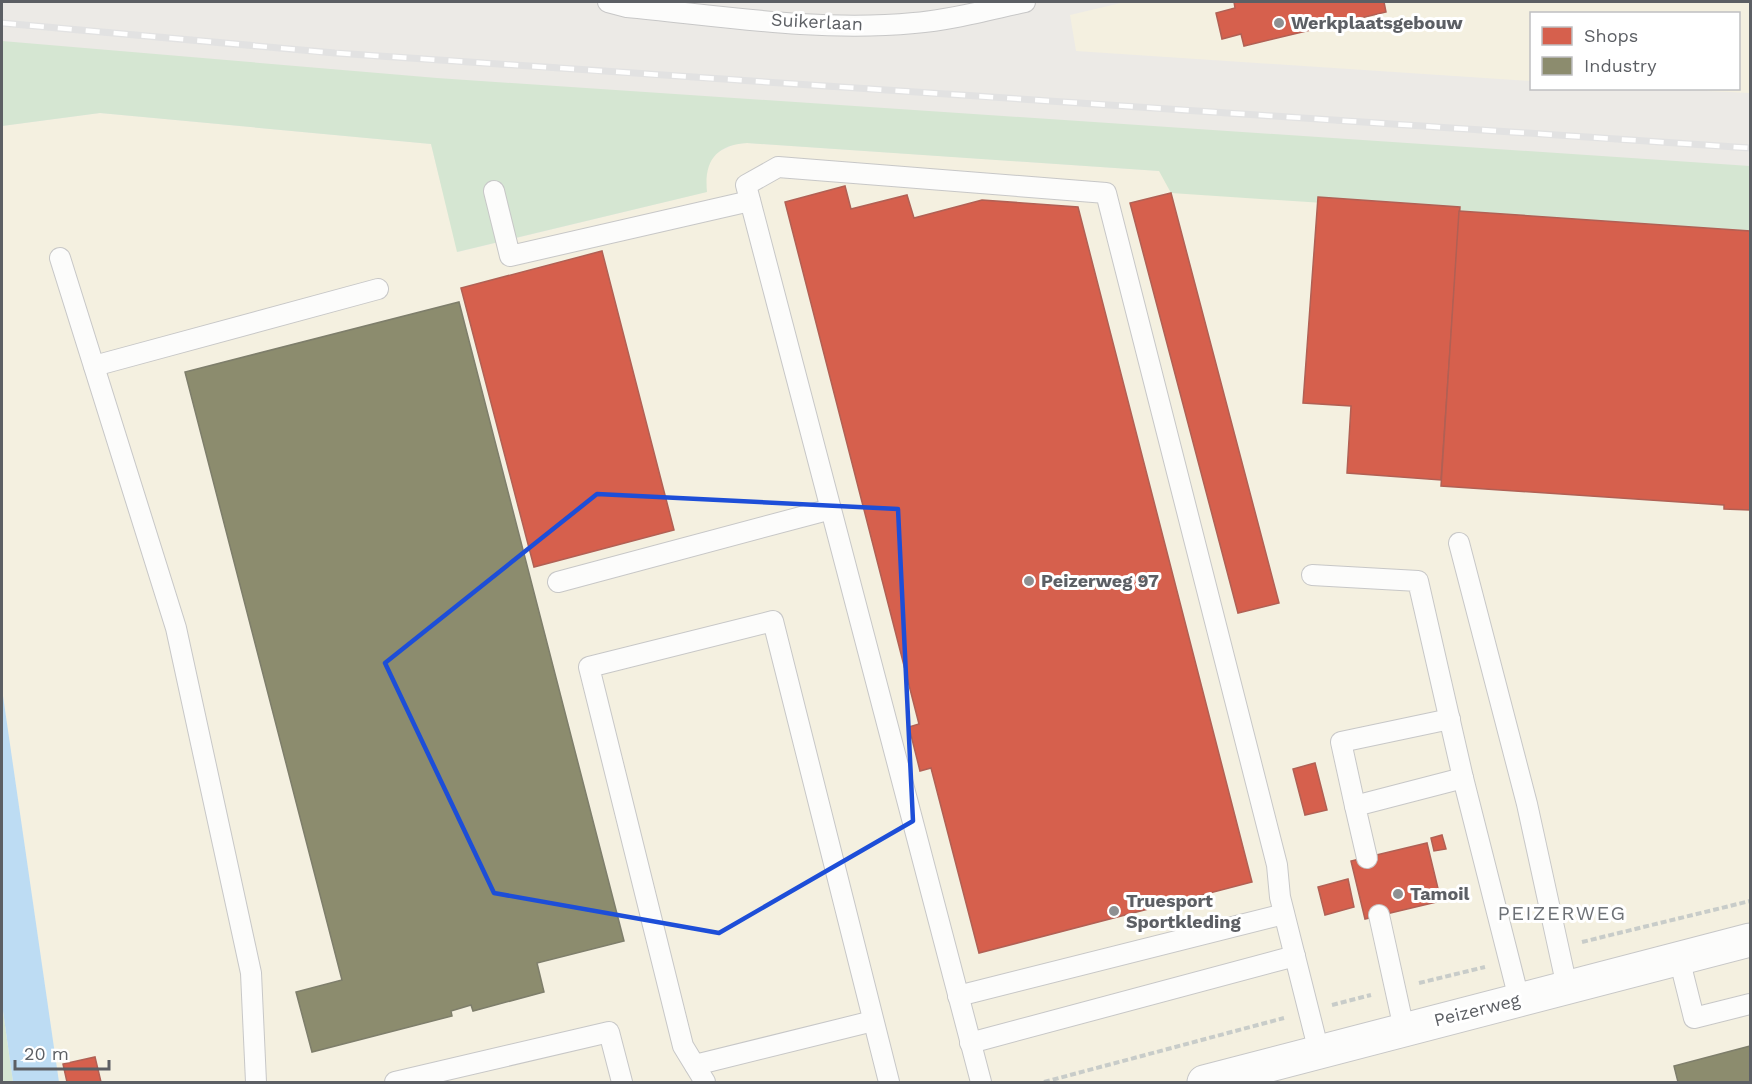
<svg xmlns="http://www.w3.org/2000/svg" width="1752" height="1084" font-family="'Work Sans',sans-serif">
  <rect width="100%" height="100%" fill="#eceae6"/>
  <!-- commercial -->
  <g fill="#f4f0e0">
    <polygon points="1125,2 1750,2 1750,93 1665,89 1738,88 1738,14 1532,14 1531,81 1076,51 1070,15"/>
    <polygon points="100,113 431,144 458,252 706,192 705,175 709,162 718,152 735,144 747,143 1160,171 1750,230 1750,1082 2,1082 2,126"/>
  </g>
  <!-- green -->
  <g fill="#d5e6d2">
    <path d="M 2,41 L 437,78 L 1750,166 L 1750,231 L 1171,193 L 1159,171 L 747,143 C 715,145 704,162 707,192 L 457,252 L 431,144 L 100,113 L 2,126 Z"/>
    <polygon points="2,1004 13,1082 2,1082"/>
  </g>
  <!-- water -->
  <polygon fill="#bddcf3" points="2,689 59,1082 13,1082 2,1004"/>
  <!-- shops -->
  <g fill="#d6604d" stroke="#b16054" stroke-width="1.5">
    <polygon points="1234,2 1384,2 1386,12 1244,46 1241,34 1222,39 1216,13 1235,8"/>
    <polygon points="845,186 851,209 907,195 914,218 982,200 1078,207 1252,882 979,953 931,768 920,771 909,727 919,724 785,202"/>
    <polygon points="1171,193 1279,603 1238,613 1130,203"/>
    <polygon points="1318,197 1460,207 1441,480 1347,473 1351,406 1303,403"/>
    <polygon points="1459,211 1750,231 1750,510 1724,509 1724,505 1441,486"/>
    <polygon points="602,251 674,530 534,567 461,288"/>
    <polygon points="1315,763 1327,810 1305,815 1293,769"/>
    <polygon points="1442,835 1446,849 1434,851 1431,838"/>
    <polygon points="1427,843 1441,901 1365,919 1351,861"/>
    <polygon points="1348,879 1354,907 1325,915 1318,887"/>
    <polygon points="95,1057 101,1082 67,1082 63,1064"/>
  </g>
  <!-- industry -->
  <g fill="#8c8c6e" stroke="#7e7e6b" stroke-width="1.5">
    <polygon points="459,302 624,941 537,963 544,992 473,1011 471,1005 451,1011 452,1016 312,1052 296,992 342,980 185,372"/>
    <polygon points="1750,1046 1750,1082 1678,1082 1674,1066"/>
  </g>
  <g fill="none" stroke-linecap="round" stroke-linejoin="round">
    <!-- service casing -->
    <g stroke="#c7c7c7" stroke-width="22">
      <g id="service">
        <path d="M 608,2 L 627,7 C 721,16 819,32 914,23 C 951,20 988,10 1025,2"/>
        <polyline points="494,191 510,256 750,201"/>
        <polyline points="60,258 176,628 251,973 256,1082"/>
        <polyline points="94,366 378,289"/>
        <polyline points="1459,543 1527,804 1567,987"/>
        <polyline points="1312,575 1418,581 1463,778 1519,999"/>
        <polyline points="558,582 831,509"/>
        <polyline points="1355,806 1341,742 1450,719"/>
        <polyline points="1367,858 1355,806 1463,778"/>
        <polyline points="1379,915 1404,1029"/>
        <polyline points="1679,958 1694,1018 1750,1004"/>
        <polyline points="958,996 1284,914"/>
        <polyline points="970,1043 1295,956"/>
        <polyline points="695,1065 873,1021"/>
        <polyline points="395,1082 609,1032 622,1082"/>
        <polyline points="705,1082 683,1046 589,667 773,621 889,1082"/>
        <polyline points="981,1082 746,185 778,167 1106,193 1277,865 1280,897 1319,1052"/>
      </g>
    </g>
    <!-- tertiary casing -->
    <g stroke="#c7c7c7" stroke-width="35">
      <polyline id="tertiary" points="1204,1082 1750,940"/>
    </g>
    <!-- path -->
    <g stroke="#c8ccc9" stroke-width="4" stroke-dasharray="6 3" stroke-linecap="butt">
      <polyline points="1582,942 1750,901"/>
      <polyline points="1419,983 1485,967"/>
      <polyline points="1332,1005 1371,995"/>
      <polyline points="1044,1082 1284,1018"/>
    </g>
    <!-- service -->
    <use href="#service" stroke="#fcfcfb" stroke-width="20"/>
    <!-- tertiary -->
    <use href="#tertiary" stroke="#fcfcfb" stroke-width="33"/>
    <!-- rail casing -->
    <g stroke="#e2e2e2" stroke-width="7">
      <polyline id="rail" points="2,23 335,53 1750,148"/>
    </g>
    <!-- rail -->
    <use href="#rail" stroke="#fff" stroke-width="4.5" stroke-dasharray="14" stroke-linecap="butt"/>
  </g>
  <!-- marked area -->
  <path fill="none" stroke="#1d4ed8" stroke-width="4.5" stroke-linejoin="round" d="M 597,494 L 898,509 L 913,821 L 719,933 L 494,893 L 385,663 Z"/>
  <!-- markers -->
  <g fill="#8e9092" stroke="#fff" stroke-width="2">
    <circle cx="1279" cy="23" r="6"/>
    <circle cx="1029" cy="581" r="6"/>
    <circle cx="1398" cy="894" r="6"/>
    <circle cx="1114" cy="911" r="6"/>
  </g>
  <g text-anchor="middle" stroke-width="6" stroke-linejoin="round" paint-order="stroke">
    <!-- street labels -->
    <g font-size="18" fill="#5c5f64" stroke="#fff">
      <text transform="translate(817 22) rotate(3)" y="6">Suikerlaan</text>
      <text transform="translate(1477 1010) rotate(-14)" y="6">Peizerweg</text>
    </g>
    <!-- poi labels -->
    <g font-size="18" font-weight="bold" fill="#5c5f64" stroke="#fff" text-anchor="start">
      <text x="1291" y="29">Werkplaatsgebouw</text>
      <text x="1041" y="587">Peizerweg 97</text>
      <text x="1410" y="900">Tamoil</text>
      <text x="1126" y="907">Truesport<tspan x="1126" dy="21">Sportkleding</tspan></text>
    </g>
    <!-- neighbourhood labels -->
    <g font-size="20" letter-spacing="1.5" fill="#6d7176" stroke="#fff">
      <text x="1562" y="920">PEIZERWEG</text>
    </g>
  </g>
  <!-- border -->
  <rect width="1752" height="1084" fill="none" stroke="#5c5f64" stroke-width="6"/>
  <!-- legend -->
  <rect x="1530" y="12" width="210" height="78" fill="#ffffff" stroke="#bebfc1" stroke-width="1.5"/>
  <rect x="1542" y="27" width="30" height="18" fill="#d6604d" stroke="#bebfc1" stroke-width="1.5"/>
  <text x="1584" y="42" font-size="18" fill="#5c5f64">Shops</text>
  <rect x="1542" y="57" width="30" height="18" fill="#8c8c6e" stroke="#bebfc1" stroke-width="1.5"/>
  <text x="1584" y="72" font-size="18" fill="#5c5f64">Industry</text>
  <!-- scale -->
  <path d="M15 1060v9h94v-9" fill="none" stroke="#5c5f64" stroke-width="3"/>
  <text x="24" y="1060" font-size="18" fill="#5c5f64" stroke="#ffffff" stroke-width="4.5" paint-order="stroke">20 m</text>
</svg>
